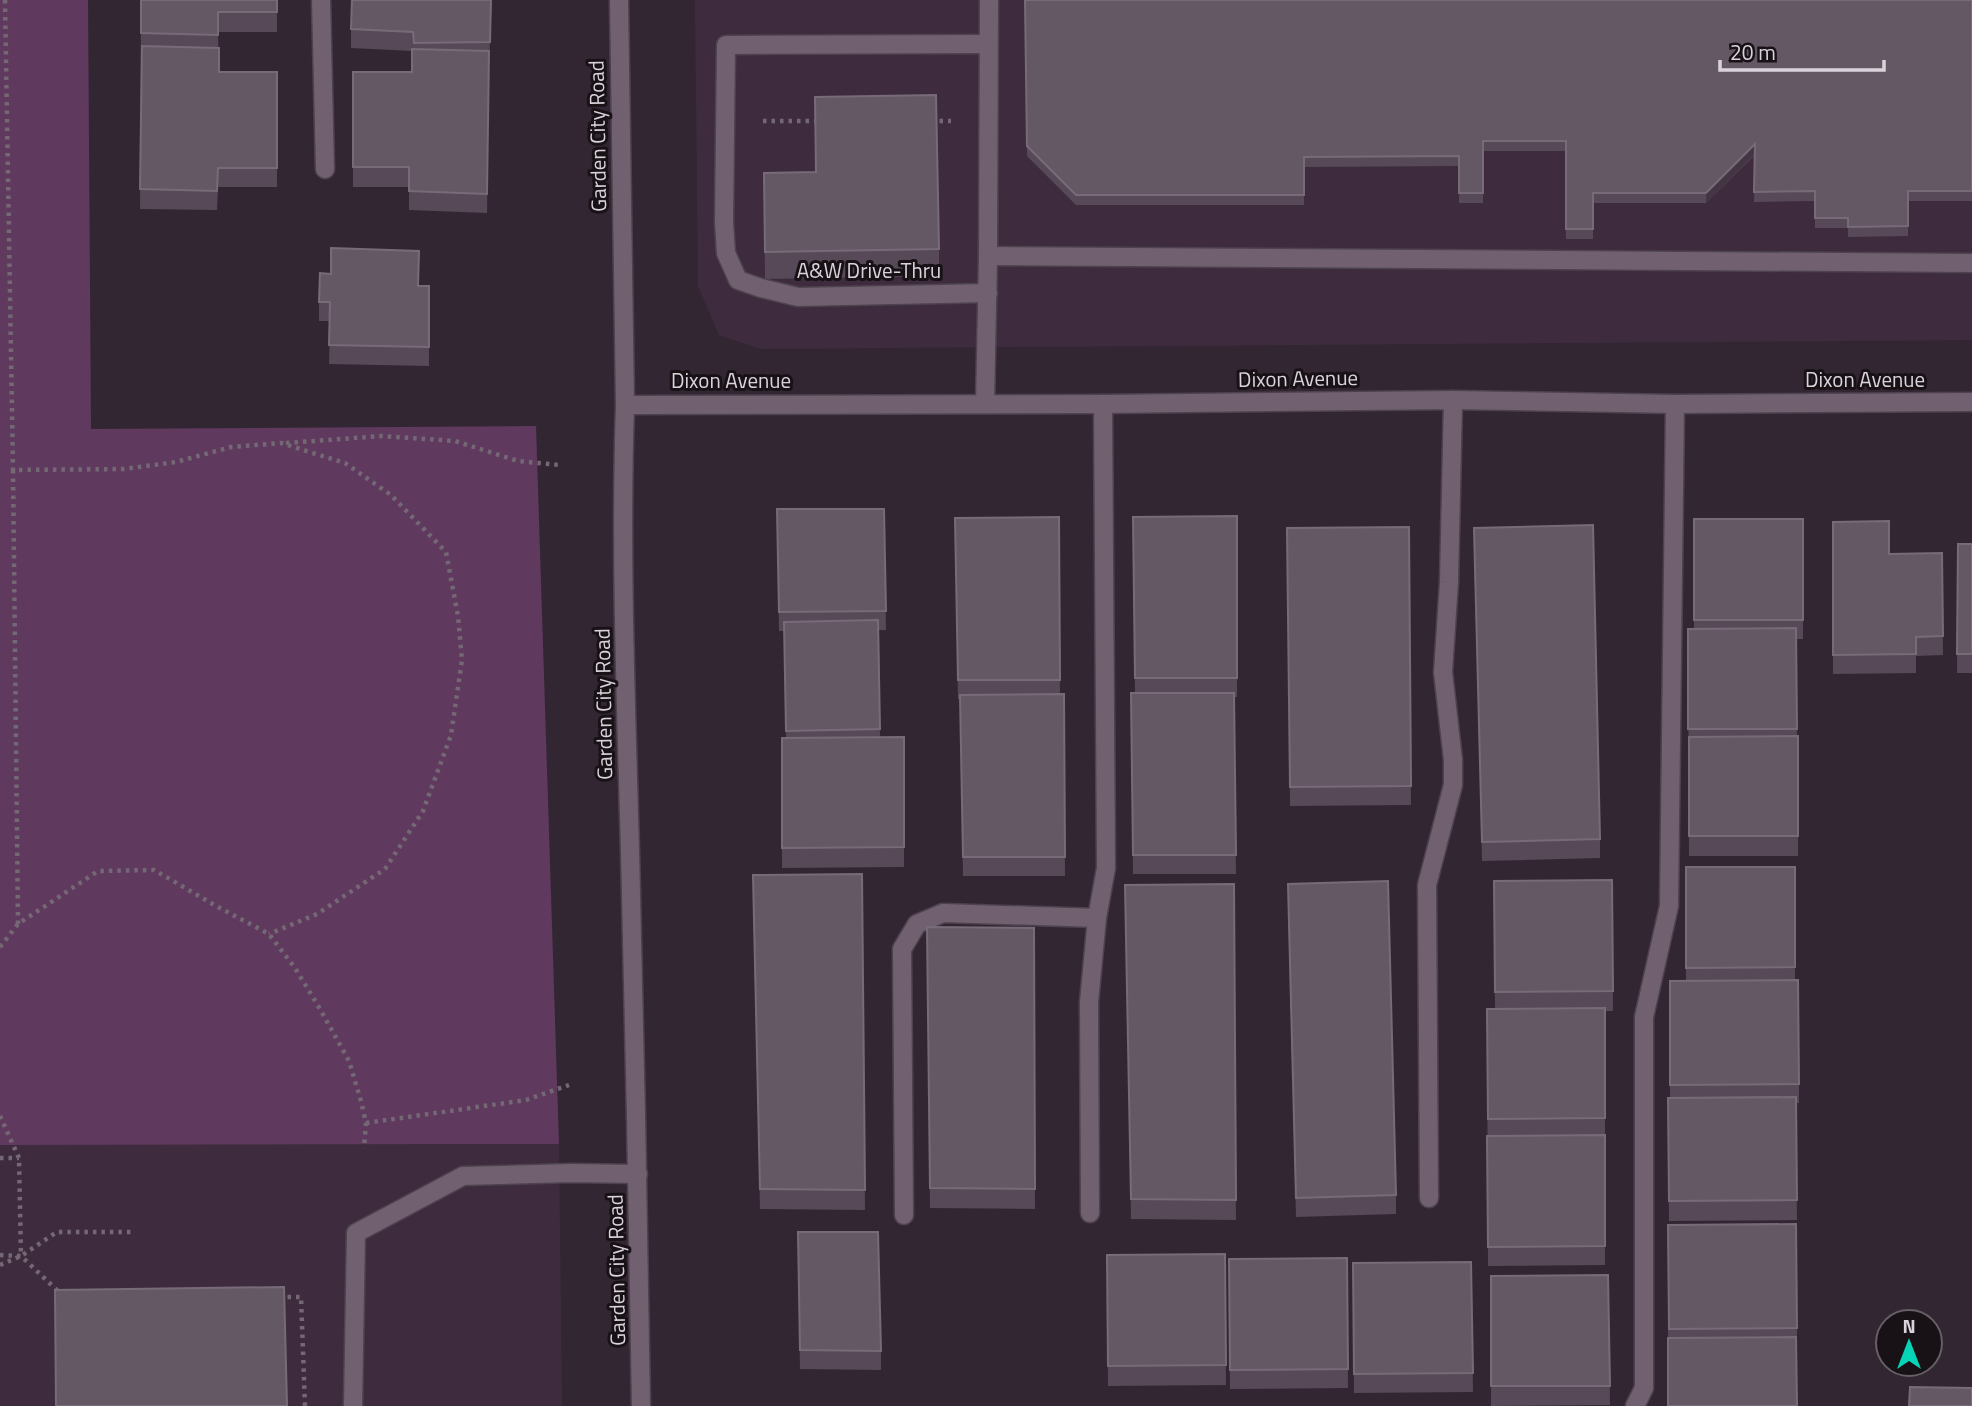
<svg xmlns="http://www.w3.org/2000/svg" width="1972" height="1406" font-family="'Titillium Web',sans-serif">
  <rect width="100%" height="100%" fill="#332633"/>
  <!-- built -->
  <g fill="#3e2c3e">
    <polygon points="695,0 1972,0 1972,340 761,349 719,335 698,286"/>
    <polygon points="559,1144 562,1406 0,1406 0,1145"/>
  </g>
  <!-- green -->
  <polygon fill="#5f3a5e" points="0,0 88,0 91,429 536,426 559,1144 0,1145"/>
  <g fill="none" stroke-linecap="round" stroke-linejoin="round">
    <!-- minor casing -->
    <g stroke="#4d424d" stroke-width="21">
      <g id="minor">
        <polyline points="321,0 325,169"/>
        <path d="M 619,0 L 625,405 C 620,553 626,702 630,850 C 634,1035 639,1221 641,1406"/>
        <polyline points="988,256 1972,263"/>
        <polyline points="988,293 798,297 761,288 738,280 726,253 724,222 726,45 988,44"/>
        <polyline points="985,404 988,256 989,0"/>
        <polyline points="625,405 1103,404 1453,400 1675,404 1972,402"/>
        <polyline points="1429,1198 1427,885 1453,785 1453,760 1443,672 1449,582 1453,400"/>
        <polyline points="1090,1213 1089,1002 1097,918 1106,868 1103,404"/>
        <polyline points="904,1215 902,949 917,924 943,913 1097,918"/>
        <polyline points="353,1406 356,1233 463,1176 571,1173 638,1174"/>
        <polyline points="1635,1406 1644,1388 1644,1017 1669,906 1675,404"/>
      </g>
    </g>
    <!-- path -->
    <g stroke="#746874" stroke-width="4.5" stroke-dasharray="3.5 5" stroke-linecap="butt">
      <polyline points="5,0 13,470 124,469 176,462 231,447 281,443 345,463 391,495 446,552 458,616 462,660 451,735 423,811 385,869 317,914 269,934"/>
      <polyline points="763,121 818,121"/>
      <polyline points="931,121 951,121"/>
      <polyline points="286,443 382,436 455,441 518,461 559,465"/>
      <polyline points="13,470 18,924"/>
      <polyline points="0,947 18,924 98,871 154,870 218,907 269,934 295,968 320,1009 349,1061 361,1101 366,1123 364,1148"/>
      <polyline points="0,1116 19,1158 21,1256"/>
      <polyline points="366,1123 526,1100 569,1085"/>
      <polyline points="0,1158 19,1158"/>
      <polyline points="0,1255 21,1256 61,1294"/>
      <polyline points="0,1265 21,1256 57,1232 135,1232"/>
      <polyline points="279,1297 301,1297 305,1406"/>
    </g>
    <!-- minor -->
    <use href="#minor" stroke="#716170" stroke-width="18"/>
  </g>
  <!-- wall -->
  <g fill="#574957">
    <polygon points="141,0 277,0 277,32 218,32 219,72 277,72 277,187 218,187 217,210 140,209"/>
    <polygon points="492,0 489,61 487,213 409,210 409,187 353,187 353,72 412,72 412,51 351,48 351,29"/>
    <polygon points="1025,0 1972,0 1972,201 1908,201 1908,236 1848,237 1848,228 1815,228 1815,201 1754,202 1755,155 1706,203 1593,203 1593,239 1566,239 1566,151 1483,151 1483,203 1459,203 1459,166 1304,167 1304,205 1076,205 1027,156"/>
    <polygon points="764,173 939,249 939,276 765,279"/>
    <polygon points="419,286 429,286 429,366 329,364 330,321 319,321 319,302"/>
    <polygon points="777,509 884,509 886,630 879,630 880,738 904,737 904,867 782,868 782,738 786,738 784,631 779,631"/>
    <polygon points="1237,516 1237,697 1234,697 1236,874 1133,874 1131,693 1135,693 1133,517"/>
    <polygon points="1059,517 1060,694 1064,694 1065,876 963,876 960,699 958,699 955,518"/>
    <polygon points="1694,519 1803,519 1803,639 1796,639 1797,736 1798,736 1798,856 1689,856 1688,629 1694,629"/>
    <polygon points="1833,522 1889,554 1942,553 1943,655 1916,656 1916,673 1833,674"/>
    <polygon points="1409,527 1411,805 1290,806 1287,528"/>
    <polygon points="1958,544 1972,544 1972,673 1957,673"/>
    <polygon points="1474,547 1600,839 1600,858 1482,861"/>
    <polygon points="1686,867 1795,867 1795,980 1799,1084 1799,1103 1796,1103 1797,1220 1669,1221 1668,1098 1670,1098 1670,981 1686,981"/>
    <polygon points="862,874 865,1210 760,1209 753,894"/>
    <polygon points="1612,880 1613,1011 1605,1011 1605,1265 1488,1266 1487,1009 1495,1009 1494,881"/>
    <polygon points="1234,884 1236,1220 1131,1219 1125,885"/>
    <polygon points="1288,903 1396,1195 1396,1214 1296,1217"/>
    <polygon points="927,927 1034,928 1035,1209 930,1208"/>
    <polygon points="1668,1225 1797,1328 1797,1347 1668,1338"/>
    <polygon points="798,1232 881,1351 881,1370 800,1369"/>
    <polygon points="1225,1254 1226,1385 1108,1386 1107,1255"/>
    <polygon points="1347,1258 1348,1388 1230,1389 1229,1259"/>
    <polygon points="1471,1262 1473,1392 1354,1393 1353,1263"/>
    <polygon points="1608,1275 1610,1405 1491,1406 1491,1276"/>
  </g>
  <!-- shaded-wall -->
  <polygon fill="#433543" points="1755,144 1755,154 1706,203 1706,193"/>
  <!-- building -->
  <g fill="#655865" stroke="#786b78" stroke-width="2">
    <polygon points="141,0 277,0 277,12 218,12 218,35 141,33"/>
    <polygon points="352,0 491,0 490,42 414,43 413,32 351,29"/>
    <polygon points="1025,0 1972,0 1972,191 1908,191 1908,226 1848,227 1848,218 1815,218 1815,191 1754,192 1755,144 1706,193 1593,193 1593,229 1566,229 1566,141 1483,141 1483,193 1459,193 1459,156 1304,157 1304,195 1076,195 1027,146"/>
    <polygon points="142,46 219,48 219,72 277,72 277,168 218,168 217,191 140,189"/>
    <polygon points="412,49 489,51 487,194 409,191 409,167 353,167 353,72 412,72"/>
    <polygon points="936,95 939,249 765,252 764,173 816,172 815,97"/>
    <polygon points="331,248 419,251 418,286 429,286 429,347 329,345 330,302 319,302 320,273 331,274"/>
    <polygon points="777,509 884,509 886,611 779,612"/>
    <polygon points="1237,516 1237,678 1135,678 1133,517"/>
    <polygon points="1059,517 1060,680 958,680 955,518"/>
    <rect x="1694" y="519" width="109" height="101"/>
    <polygon points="1889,521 1889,554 1942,553 1943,636 1916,637 1916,654 1833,655 1833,522"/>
    <polygon points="1593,525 1600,839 1482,842 1474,528"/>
    <polygon points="1409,527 1411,786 1290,787 1287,528"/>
    <polygon points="1958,544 1972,544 1972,654 1957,654"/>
    <polygon points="878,620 880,729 786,731 784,622"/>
    <polygon points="1796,628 1797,729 1688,729 1688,629"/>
    <polygon points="1131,693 1234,693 1236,855 1133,855"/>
    <polygon points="1064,694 1065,857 963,857 960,695"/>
    <polygon points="1798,736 1798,836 1689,836 1689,737"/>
    <polygon points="904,737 904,847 782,848 782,738"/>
    <polygon points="1686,867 1795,867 1795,967 1686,968"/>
    <polygon points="862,874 865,1190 760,1189 753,875"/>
    <polygon points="1612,880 1613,991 1495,992 1494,881"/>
    <polygon points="1388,881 1396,1195 1296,1198 1288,884"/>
    <polygon points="1234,884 1236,1200 1131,1199 1125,885"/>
    <polygon points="927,927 1034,928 1035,1189 930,1188"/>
    <polygon points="1798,980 1799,1084 1670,1085 1670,981"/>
    <polygon points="1605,1008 1605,1118 1488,1119 1487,1009"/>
    <polygon points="1796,1097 1797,1200 1669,1201 1668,1098"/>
    <polygon points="1605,1135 1605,1246 1488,1247 1487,1136"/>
    <polygon points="1796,1224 1797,1328 1669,1329 1668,1225"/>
    <polygon points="798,1232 878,1232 881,1351 800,1350"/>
    <polygon points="1225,1254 1226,1365 1108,1366 1107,1255"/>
    <polygon points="1347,1258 1348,1369 1230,1370 1229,1259"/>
    <polygon points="1471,1262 1473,1373 1354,1374 1353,1263"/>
    <polygon points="1608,1275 1610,1386 1491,1386 1491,1276"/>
    <polygon points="284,1287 287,1406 56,1406 55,1290"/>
    <polygon points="1796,1337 1797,1406 1668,1406 1668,1338"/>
    <polygon points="1910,1387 1972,1388 1972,1406 1909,1406"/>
  </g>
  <g text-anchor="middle" stroke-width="6" stroke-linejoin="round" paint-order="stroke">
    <!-- street labels -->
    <g font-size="21" fill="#dbd3db" stroke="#181217">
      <text transform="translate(598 136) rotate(-91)" y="7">Garden City Road</text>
      <text x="869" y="278">A&amp;W Drive-Thru</text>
      <text transform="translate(1298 379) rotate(-1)" y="7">Dixon Avenue</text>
      <text x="1865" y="387">Dixon Avenue</text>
      <text x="731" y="388">Dixon Avenue</text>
      <text transform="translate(604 704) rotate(-91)" y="7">Garden City Road</text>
      <text transform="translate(617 1270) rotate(-91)" y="7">Garden City Road</text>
    </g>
  </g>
  <!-- north arrow -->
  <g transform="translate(1909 1343)"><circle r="33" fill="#181217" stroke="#665f65" stroke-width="2"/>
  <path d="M0-5L12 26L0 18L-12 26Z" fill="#05d5b6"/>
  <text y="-10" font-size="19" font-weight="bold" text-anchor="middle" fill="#dbd3db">N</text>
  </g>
  <!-- scale -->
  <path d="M1720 60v10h164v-10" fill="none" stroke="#dbd3db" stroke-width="3.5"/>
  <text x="1730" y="60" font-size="21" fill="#dbd3db" stroke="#181217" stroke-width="5" paint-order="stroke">20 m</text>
</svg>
